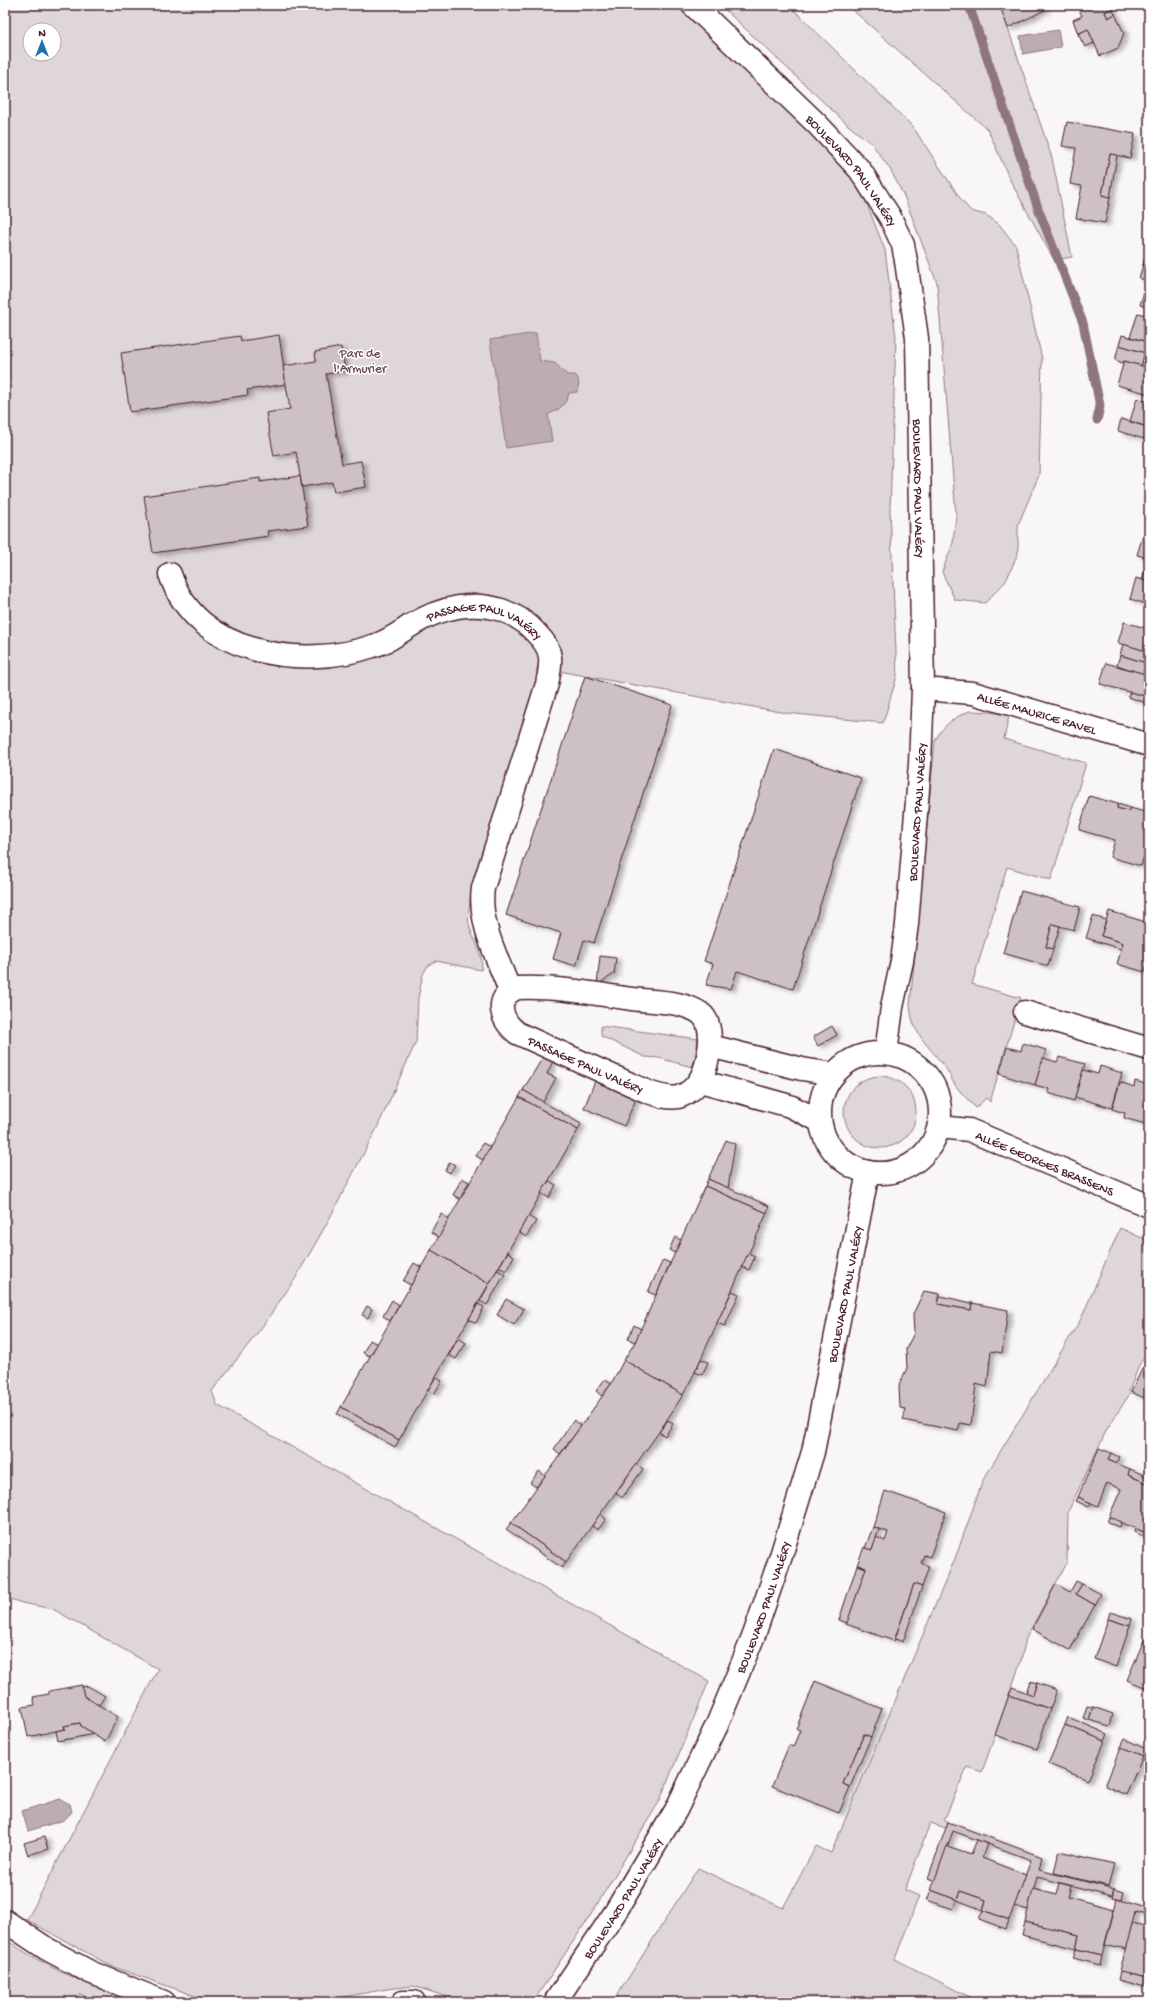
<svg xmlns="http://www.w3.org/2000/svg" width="1154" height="2007" font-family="'Gochi Hand',sans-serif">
  <defs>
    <filter id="shadow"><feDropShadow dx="4.5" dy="2.5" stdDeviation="2" flood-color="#0004"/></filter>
  </defs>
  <rect width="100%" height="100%" fill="#f8f6f7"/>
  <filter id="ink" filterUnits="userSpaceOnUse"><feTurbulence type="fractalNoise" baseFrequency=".025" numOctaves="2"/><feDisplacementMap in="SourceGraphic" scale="8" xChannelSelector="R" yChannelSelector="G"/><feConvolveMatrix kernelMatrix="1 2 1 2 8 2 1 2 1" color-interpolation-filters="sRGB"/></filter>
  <g filter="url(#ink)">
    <!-- green -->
    <g fill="#ded6d9" stroke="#947a82" fill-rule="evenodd">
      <path d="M 5,5 L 675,5 L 804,124 L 851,178 L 866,202 L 885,250 L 896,338 L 890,510 L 897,676 L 883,723 L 786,713 L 537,667 L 537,685 L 470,899 C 470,907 467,917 469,924 C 472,939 485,954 481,970 L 436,961 L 428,966 L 423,974 L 418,998 L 416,1042 L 377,1128 L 326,1225 L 295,1279 L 262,1327 L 212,1391 L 217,1405 L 709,1681 L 659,1802 L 590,1916 L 537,1996 L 530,2002 L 463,2002 L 413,1986 L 387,1989 L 315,2002 L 212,2002 L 111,1966 L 27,1920 L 158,1669 L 53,1609 L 22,1603 L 5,1597 ZM 30,30 L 54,30 L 54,54 L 30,54 Z"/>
      <polygon points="720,5 789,5 913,127 962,201 971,211 986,215 999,224 1016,246 1042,359 1039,475 1018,525 1018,553 1006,581 985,603 955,600 942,572 953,543 956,515 937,283 904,196 890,169 872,144 849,126"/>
      <polygon points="847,5 1000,5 1052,158 1072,257 1054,260 1011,182 988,130"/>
      <path d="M 970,711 L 991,712 L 1009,716 L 1004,739 L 1086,763 L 1051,880 L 1007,867 L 972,984 L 1021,998 L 990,1102 L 986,1098 L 976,1108 C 969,1101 961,1093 955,1085 C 951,1079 949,1072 944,1066 C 928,1044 912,1035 910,1005 L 935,741 C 943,725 954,717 970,711 Z"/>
      <polygon points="601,1026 698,1039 695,1058 692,1067 659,1058 645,1057 601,1036"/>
      <circle cx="880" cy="1112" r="36"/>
      <polygon points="1120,1228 1149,1241 1149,1352 1140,1363 1129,1391 1131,1392 1107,1429 1068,1512 1067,1563 1026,1638 1021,1661 982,1772 967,1767 944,1820 948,1821 946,1828 930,1823 905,1890 919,1896 895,1959 979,2002 613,2002 698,1868 783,1908 816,1846 831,1853 956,1556 983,1480 1081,1319"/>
      <path d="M 5,1939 C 45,1967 90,1987 137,2002 L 97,2002 L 80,1994 L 74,2002 L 5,2002 Z"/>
    </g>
    <!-- water -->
    <g fill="#bdadb0" stroke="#8f747b">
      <polygon points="1058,30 1061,47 1023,54 1020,36"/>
      <path d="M 536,333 L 540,361 L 555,363 L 567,375 L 575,375 C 580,378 579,386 577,392 L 569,393 C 567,404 558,411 548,414 L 552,441 L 506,448 L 490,340 Z"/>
      <polygon points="60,1799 70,1804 72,1812 64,1820 28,1831 22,1811"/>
    </g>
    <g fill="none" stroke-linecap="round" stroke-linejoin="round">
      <!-- stream -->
      <polyline stroke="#8f747b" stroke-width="9" points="969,5 1039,211 1083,323 1100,406 1097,420"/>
    </g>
    <!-- building -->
    <g fill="#cdc1c4" stroke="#4a1f2b" filter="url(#shadow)">
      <polygon points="1009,5 1043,5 1045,10 1008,28 1001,9"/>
      <polygon points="1077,5 1111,5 1112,8 1105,12 1108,18 1115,14 1124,33 1118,48 1100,56 1088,29 1078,34 1073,20 1082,16"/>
      <polygon points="1112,8 1115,14 1108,18 1105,12"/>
      <polygon points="1088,29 1094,43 1085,47 1078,34"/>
      <polygon points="1067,122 1135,134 1130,158 1110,154 1102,195 1110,197 1105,223 1076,218 1082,186 1070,184 1076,148 1062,146"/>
      <polygon points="1110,154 1117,155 1110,197 1102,195"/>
      <polygon points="1146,253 1149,254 1149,267 1143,265"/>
      <polygon points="1143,265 1149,267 1147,281 1139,278"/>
      <polygon points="1148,279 1149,279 1149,308 1140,305"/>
      <polygon points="1138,313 1149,316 1149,344 1148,342 1130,337"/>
      <polygon points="279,335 286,384 247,390 248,395 130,412 121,353 240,336 241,341"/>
      <polygon points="1122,335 1148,342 1145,353 1119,345"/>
      <polygon points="1119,345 1145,353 1141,366 1124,361 1123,363 1115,360"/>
      <polygon points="341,347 345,371 326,374 342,464 361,461 366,487 334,492 332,482 302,487 296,452 274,456 266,413 290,409 283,366 316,361 315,352"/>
      <polygon points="1124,361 1149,368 1149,394 1117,385"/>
      <polygon points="1137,398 1149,402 1149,430 1147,429 1147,427 1130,421"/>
      <polygon points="1121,419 1147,427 1144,439 1118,431"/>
      <polygon points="300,476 308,526 267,531 268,536 153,553 144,496 260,478 260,482"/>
      <polygon points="1143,535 1149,536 1149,558 1137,555"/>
      <polygon points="1145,569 1149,570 1149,582 1142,580"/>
      <polygon points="1136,578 1149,582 1149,605 1130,599"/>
      <polygon points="1124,622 1149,629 1149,652 1118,643"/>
      <polygon points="1123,644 1149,652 1146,663 1120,655"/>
      <polygon points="1120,655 1146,663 1143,674 1117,665"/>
      <polygon points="1106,663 1149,675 1144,696 1100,684"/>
      <polygon points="585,676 672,705 594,943 584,940 576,966 553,959 561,933 506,915"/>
      <polygon points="1145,689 1149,690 1146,703 1128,697 1130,692 1144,696"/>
      <polygon points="774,749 861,778 793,989 737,971 731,989 706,985 713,964 704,961"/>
      <polygon points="1089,796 1118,804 1117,808 1128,811 1130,808 1149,813 1149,839 1141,866 1110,857 1115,840 1079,830"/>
      <polygon points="1118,804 1130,808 1128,811 1117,808"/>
      <polygon points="1021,891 1080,907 1074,930 1052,924 1046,947 1053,949 1048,966 1003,953"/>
      <polygon points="1109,911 1149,923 1149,964 1147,964 1145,972 1117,964 1123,943 1101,936"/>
      <polygon points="1093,916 1106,920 1101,936 1123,943 1121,949 1086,938"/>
      <polygon points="1052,924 1060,926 1053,949 1046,947"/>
      <polygon points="600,956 616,958 614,974 597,985"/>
      <polygon points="832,1026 837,1035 818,1046 813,1037"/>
      <polygon points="1023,1043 1046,1050 1035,1085 999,1074 1007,1047 1021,1051"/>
      <polygon points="543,1057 553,1061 547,1074 556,1078 543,1102 523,1090"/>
      <polygon points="1059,1057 1085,1064 1074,1101 1048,1093 1049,1089 1035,1085 1043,1058 1057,1062"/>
      <polygon points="1100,1066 1122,1073 1112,1108 1075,1097 1083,1070 1098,1074"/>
      <polygon points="595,1081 636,1099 624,1126 584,1108"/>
      <polygon points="1135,1081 1149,1085 1149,1125 1124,1118 1125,1113 1112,1109 1120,1082 1134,1087"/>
      <polygon points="523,1090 581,1124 578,1130 519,1097"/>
      <polygon points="519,1097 578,1130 489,1284 431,1250"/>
      <polygon points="726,1140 735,1144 728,1188 708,1179"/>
      <polygon points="483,1143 490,1147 483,1160 476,1156"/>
      <polygon points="450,1162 455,1165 450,1173 445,1170"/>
      <polygon points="462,1178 469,1182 460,1199 453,1195"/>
      <polygon points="708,1179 769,1206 767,1213 705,1186"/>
      <polygon points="549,1181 556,1185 549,1198 541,1193"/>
      <polygon points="705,1186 767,1213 695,1372 683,1395 624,1360 635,1342"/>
      <polygon points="441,1214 449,1219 439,1237 431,1232"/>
      <polygon points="528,1216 536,1221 526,1237 519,1232"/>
      <polygon points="675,1237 681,1240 675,1253 669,1250"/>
      <polygon points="431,1250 489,1284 399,1440 341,1407"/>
      <polygon points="508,1252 514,1256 506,1271 499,1267"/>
      <polygon points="748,1253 755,1256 749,1270 742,1267"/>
      <polygon points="663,1260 670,1263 656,1295 648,1292"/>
      <polygon points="414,1263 421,1267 411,1285 403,1281"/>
      <polygon points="497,1270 505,1274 487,1305 480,1301"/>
      <polygon points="732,1291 739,1294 725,1326 717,1323"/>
      <polygon points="924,1291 940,1294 938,1304 971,1310 972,1303 1008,1310 1002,1353 991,1351 987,1387 976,1384 971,1425 960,1423 958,1431 903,1420 906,1409 900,1408 899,1385 907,1368 906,1349 914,1333 913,1314"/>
      <polygon points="940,1296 972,1303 971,1310 938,1304"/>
      <polygon points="506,1299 524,1309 514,1325 497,1315"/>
      <polygon points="392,1300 399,1305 390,1321 383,1316"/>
      <polygon points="478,1304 484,1307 476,1323 469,1319"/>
      <polygon points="367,1306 372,1309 368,1318 362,1315"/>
      <polygon points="634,1325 641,1329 635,1342 628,1339"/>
      <polygon points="458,1338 466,1343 456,1359 449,1355"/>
      <polygon points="370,1340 377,1344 370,1356 363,1353"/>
      <polygon points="701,1359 708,1362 702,1375 695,1372"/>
      <polygon points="624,1360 683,1395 659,1432 566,1562 511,1523 611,1384"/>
      <polygon points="1149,1362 1149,1400 1131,1392 1143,1367 1146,1368"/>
      <polygon points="436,1377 442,1381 434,1394 428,1390"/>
      <polygon points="605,1379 611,1384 602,1396 596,1391"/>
      <polygon points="341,1407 399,1440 395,1447 337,1414"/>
      <polygon points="574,1420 581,1426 560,1454 554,1449"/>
      <polygon points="668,1420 673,1424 665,1436 659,1432"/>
      <polygon points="1099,1448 1111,1453 1108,1460 1130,1469 1128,1475 1149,1484 1148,1534 1109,1517 1121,1489 1107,1483 1098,1506 1078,1497"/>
      <polygon points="1111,1453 1119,1457 1116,1463 1108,1460"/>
      <polygon points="636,1464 643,1469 622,1498 616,1493"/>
      <polygon points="1130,1469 1149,1477 1149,1484 1128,1475"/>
      <polygon points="539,1471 545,1476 536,1487 530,1483"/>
      <polygon points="885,1491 946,1512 930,1557 924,1555 921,1563 929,1566 922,1587 914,1584 894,1641 846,1624 866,1568 857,1565 864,1547 872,1550 876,1537 885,1541 888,1532 873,1527"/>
      <polygon points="1078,1497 1091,1503 1089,1507 1076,1501"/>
      <polygon points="600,1514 606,1519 598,1530 592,1526"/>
      <polygon points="1109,1517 1122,1522 1120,1527 1107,1522"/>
      <polygon points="511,1523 566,1562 562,1568 506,1529"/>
      <polygon points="873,1527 879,1529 872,1550 865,1548"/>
      <polygon points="1135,1528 1148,1534 1147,1538 1134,1532"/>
      <polygon points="857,1565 866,1568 847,1623 839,1620"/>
      <polygon points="1076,1581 1082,1584 1076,1594 1095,1605 1070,1650 1032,1629 1056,1584 1070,1592"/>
      <polygon points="914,1584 922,1587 903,1642 895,1639"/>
      <polygon points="1082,1584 1101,1594 1095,1605 1076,1594"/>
      <polygon points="1110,1612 1132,1619 1130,1626 1108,1619"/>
      <polygon points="1108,1619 1130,1626 1116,1667 1094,1659"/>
      <polygon points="1144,1640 1149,1642 1149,1689 1127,1680"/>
      <polygon points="815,1681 882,1709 871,1737 864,1734 843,1784 850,1787 839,1813 772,1786 789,1745 793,1747 800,1730 796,1729"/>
      <polygon points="1030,1681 1037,1683 1033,1695 1026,1693"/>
      <polygon points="1037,1683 1057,1690 1050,1709 1009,1695 1012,1687 1033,1695"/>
      <polygon points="82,1685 84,1696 118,1717 105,1742 81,1726 80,1723 64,1726 65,1729 28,1737 22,1707 35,1705 33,1697 49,1694 49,1691"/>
      <polygon points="88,1686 105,1696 99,1705 84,1696 82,1687"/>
      <polygon points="1009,1695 1050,1709 1037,1749 995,1735"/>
      <polygon points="1087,1706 1093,1707 1089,1720 1083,1718"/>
      <polygon points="1093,1707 1113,1714 1110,1726 1089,1720"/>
      <polygon points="1068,1717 1108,1734 1105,1741 1065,1725"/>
      <polygon points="80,1723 81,1726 94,1734 58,1741 56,1731 65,1729 64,1726"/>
      <polygon points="1065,1725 1105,1741 1088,1780 1048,1764"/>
      <polygon points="864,1734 871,1737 850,1787 843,1784"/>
      <polygon points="1125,1739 1146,1749 1143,1756 1121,1747"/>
      <polygon points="1121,1747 1143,1756 1126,1795 1105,1786"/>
      <polygon points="948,1822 1042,1857 1039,1870 1115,1889 1113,1896 1037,1877 1028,1910 1014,1906 1031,1860 953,1831 935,1881 928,1878"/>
      <polygon points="44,1837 48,1849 28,1855 24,1843"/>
      <polygon points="977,1840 987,1844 982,1858 1026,1875 1009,1920 983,1910 986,1900 960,1891 957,1900 931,1890 947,1846 971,1854"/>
      <polygon points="1059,1851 1114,1864 1108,1886 1054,1873"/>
      <polygon points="1060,1883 1071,1886 1068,1897 1114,1909 1102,1955 1076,1949 1079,1935 1025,1922 1033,1889 1057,1895"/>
      <polygon points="1115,1889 1124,1892 1122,1900 1113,1898"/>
      <polygon points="931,1890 957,1900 953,1909 927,1900"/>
      <polygon points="960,1891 986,1900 983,1910 957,1900"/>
      <polygon points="1117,1899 1149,1909 1149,1916 1135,1912 1126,1950 1105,1945"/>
      <polygon points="983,1910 1009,1920 1006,1929 979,1919"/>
      <polygon points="1025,1922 1079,1935 1076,1949 1022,1935"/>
      <polygon points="1132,1924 1149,1928 1147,1977 1120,1971"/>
      <polygon points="1076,1949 1102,1955 1100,1965 1073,1958"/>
      <polygon points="1120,1971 1147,1977 1145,1987 1118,1980"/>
    </g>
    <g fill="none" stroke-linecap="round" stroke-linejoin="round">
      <!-- minor casing -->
      <g stroke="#4a1f2b" stroke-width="25">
        <g id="minor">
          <path id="s1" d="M 170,574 C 196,655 302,670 373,646 C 387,642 398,634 410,626 C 424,617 441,610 458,607 C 488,602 517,611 537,634 C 543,640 549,647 550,657 C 551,666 549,675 547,684 L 483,888 C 478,923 498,959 510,991"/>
          <path id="s2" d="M 923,689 L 973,693 L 1149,745"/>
          <path d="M 517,988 C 555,986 595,994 632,999 C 647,1001 663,1001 677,1004 C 686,1006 693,1008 700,1013 C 717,1025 709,1066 699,1081 C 695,1088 686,1095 678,1097 C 668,1099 657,1095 648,1092 L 517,1033 C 501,1020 493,998 517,988 Z"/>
          <polyline points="1025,1012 1149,1049"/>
          <polyline points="710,1046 802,1069 833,1074"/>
          <polyline points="700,1081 790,1106 820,1121"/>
          <path id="s3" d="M 939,1127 L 969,1130 L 1149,1206"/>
        </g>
      </g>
      <!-- tertiary casing -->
      <g stroke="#4a1f2b" stroke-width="25">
        <g id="tertiary">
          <path id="s4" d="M 693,5 L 817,124 L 860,170 L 890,217 L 903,245 L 906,261 L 917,338 L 923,689 L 920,764 L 907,924 L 902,961 L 892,1007 L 886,1053"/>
          <circle cx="880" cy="1113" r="60"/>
          <polyline points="5,1921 47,1949 90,1972 164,2002"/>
          <polyline points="403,2002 414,2002"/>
          <path id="s5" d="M 555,2002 L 616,1911 L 676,1810 L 717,1725 L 754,1635 L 781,1556 L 813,1452 L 868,1172"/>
        </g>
      </g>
      <!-- minor -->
      <use href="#minor" stroke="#fff" stroke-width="22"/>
      <!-- tertiary -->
      <use href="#tertiary" stroke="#fff" stroke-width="22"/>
    </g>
  </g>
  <g text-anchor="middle" stroke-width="3" stroke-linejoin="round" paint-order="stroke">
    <!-- street labels -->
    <g font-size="13" fill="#4a1f2b" stroke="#fff">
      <text dy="5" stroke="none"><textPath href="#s4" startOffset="230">BOULEVARD PAUL VALÉRY</textPath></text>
      <text dy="5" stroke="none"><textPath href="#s4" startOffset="566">BOULEVARD PAUL VALÉRY</textPath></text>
      <text dy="5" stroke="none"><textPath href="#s1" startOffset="362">PASSAGE PAUL VALÉRY</textPath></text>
      <text dy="5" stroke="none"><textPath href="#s2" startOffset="117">ALLÉE MAURICE RAVEL</textPath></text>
      <text transform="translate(916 812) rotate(-86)" y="5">BOULEVARD PAUL VALÉRY</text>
      <text transform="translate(586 1064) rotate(24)" y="5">PASSAGE PAUL VALÉRY</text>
      <text dy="5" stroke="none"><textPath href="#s3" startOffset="113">ALLÉE GEORGES BRASSENS</textPath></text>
      <text dy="5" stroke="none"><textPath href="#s5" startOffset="772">BOULEVARD PAUL VALÉRY</textPath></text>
      <text dy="5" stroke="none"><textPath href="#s5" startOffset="448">BOULEVARD PAUL VALÉRY</textPath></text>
      <text dy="5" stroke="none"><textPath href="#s5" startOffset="124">BOULEVARD PAUL VALÉRY</textPath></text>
    </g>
    <!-- park labels -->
    <g font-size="13" fill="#6f4d56" stroke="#fff">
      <text x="360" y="357">Parc de<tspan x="360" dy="15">l'Armurier</tspan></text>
    </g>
  </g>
  <!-- margin -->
  <rect width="1154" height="2007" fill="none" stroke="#fff" stroke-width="20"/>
  <rect x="10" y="10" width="1134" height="1987" fill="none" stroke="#4a1f2b" stroke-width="1.5" filter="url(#ink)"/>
  <!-- north arrow -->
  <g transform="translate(42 42)"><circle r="19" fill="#ffffff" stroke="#b7a5aa"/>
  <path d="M0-3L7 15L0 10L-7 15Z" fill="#1f6fb2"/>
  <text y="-6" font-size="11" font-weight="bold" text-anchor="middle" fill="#4a1f2b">N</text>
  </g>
</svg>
